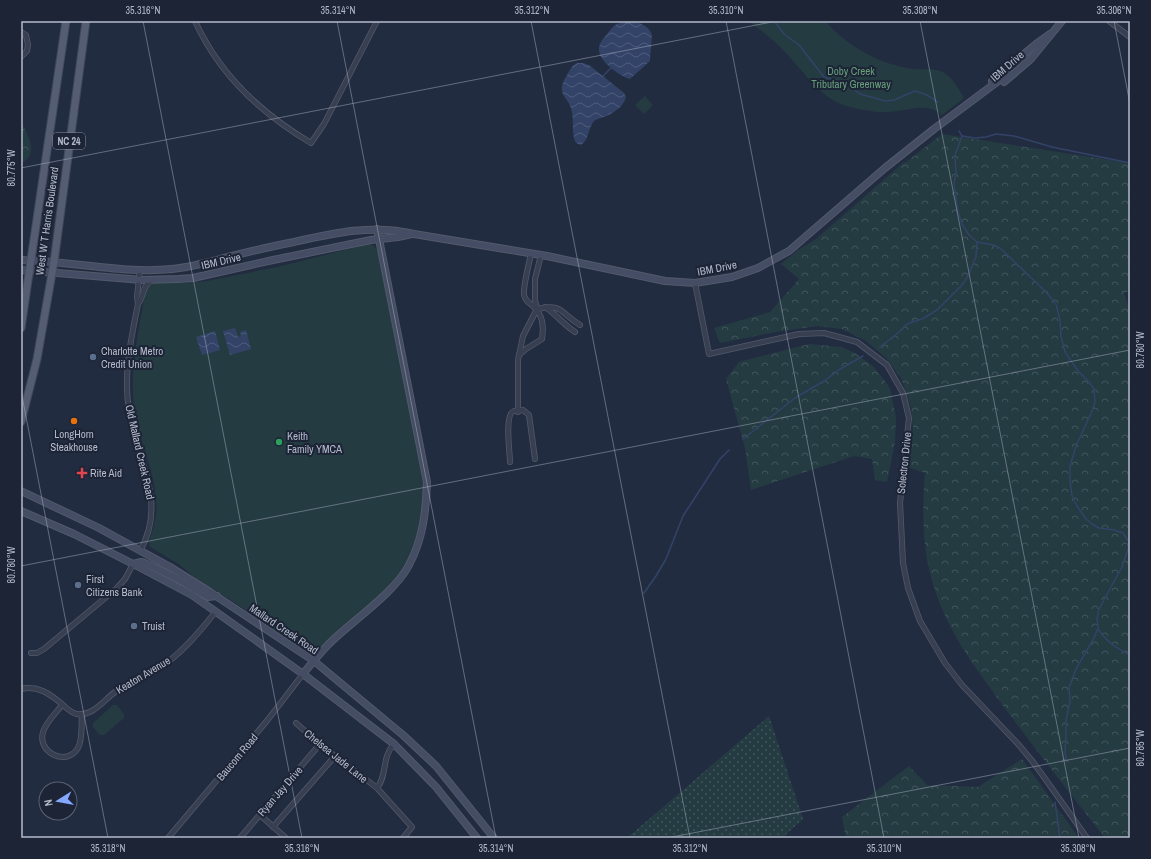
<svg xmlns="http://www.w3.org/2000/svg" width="1151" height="859" font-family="'Archivo Narrow',sans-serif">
  <defs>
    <pattern id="grass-dots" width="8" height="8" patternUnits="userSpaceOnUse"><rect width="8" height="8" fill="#243b42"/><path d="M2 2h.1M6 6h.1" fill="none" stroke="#41555c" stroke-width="1.8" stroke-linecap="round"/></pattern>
    <pattern id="forest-crowns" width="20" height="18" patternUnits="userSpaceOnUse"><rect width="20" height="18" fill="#243b42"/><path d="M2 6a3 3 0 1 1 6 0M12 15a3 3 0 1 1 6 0" fill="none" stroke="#41555c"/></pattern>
    <pattern id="water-waves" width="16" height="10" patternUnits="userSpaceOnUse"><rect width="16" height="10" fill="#334368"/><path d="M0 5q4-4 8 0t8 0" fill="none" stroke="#4e5c7c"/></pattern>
  </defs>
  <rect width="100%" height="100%" fill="#222c41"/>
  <!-- grass -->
  <polygon fill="url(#grass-dots)" points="769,716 803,819 782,838 627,838"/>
  <!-- forest -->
  <g fill="url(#forest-crowns)">
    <path d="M 21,122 C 28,135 40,155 21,163 Z"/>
    <path d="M 942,134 L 1130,163 L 1130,291 L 1124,293 L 1130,311 L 1130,838 L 1105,838 C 1072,796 1039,754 1007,711 C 978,671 949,635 934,587 C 922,550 922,512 925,473 L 908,467 L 913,429 L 911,407 L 901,378 L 886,358 L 866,341 L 842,329 L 817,326 L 776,332 L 720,343 L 714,328 L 770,312 L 799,279 L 781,264 L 798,250 L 816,239 L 904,162 L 905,163 Z"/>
    <polygon points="809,344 841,347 855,353 874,367 890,388 896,417 895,442 887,482 875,480 872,459 854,456 751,490 745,448 726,379 739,362"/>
    <polygon points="1022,759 1079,838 846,838 842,817 909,766 927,785 978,787"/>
  </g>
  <!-- park -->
  <g fill="#243b42">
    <path d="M 748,21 L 825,21 C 847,46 879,64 913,69 C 922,70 934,68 943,72 C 953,77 959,90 964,98 L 942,115 C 928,103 915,109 898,111 C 892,112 884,112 877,112 C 868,111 858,109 850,107 C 821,100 805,73 786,53 C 774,40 762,31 748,21 Z"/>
    <polygon points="645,96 653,105 644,114 635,105"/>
    <path d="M 369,244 L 374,246 L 379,253 L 404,376 L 424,481 L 423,519 L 411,556 L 396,578 L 377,598 L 317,654 L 314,654 L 285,638 L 234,602 L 197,579 L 177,563 L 150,547 C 147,540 153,532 154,524 C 156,517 157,508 156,500 C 155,473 140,442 135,414 C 128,372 139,330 146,288 L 153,283 L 182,283 L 207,281 L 277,267 Z"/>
    <polygon points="113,705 117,705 124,714 124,718 104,735 100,735 93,727 93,723"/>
  </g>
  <!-- water -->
  <g fill="url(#water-waves)">
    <path d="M 627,22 C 636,21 648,24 652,35 C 652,37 650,57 650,61 L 630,79 C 620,76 600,62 599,51 C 598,44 603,39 607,34 C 615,25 613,24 627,22 Z"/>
    <path d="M 577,63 L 583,63 L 589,65 L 624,93 L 626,97 C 624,106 614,113 606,116 C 602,118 598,118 594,121 C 588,128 589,140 581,145 L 576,143 C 571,133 574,123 572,112 C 569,95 554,96 567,75 C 570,70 572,65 577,63 Z"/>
    <polygon points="235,328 238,337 241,336 240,332 246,330 251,349 230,355 223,331"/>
    <polygon points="215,331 220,350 202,355 196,337"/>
  </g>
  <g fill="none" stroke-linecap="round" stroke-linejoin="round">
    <!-- stream -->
    <g stroke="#334368" stroke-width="1.5">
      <polyline points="774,21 784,34 799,45 824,77 846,83 860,94 871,97 885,101 894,100 915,91 925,94 938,102"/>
      <polyline points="603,76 611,68"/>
      <polyline points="959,131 962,136"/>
      <polyline points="962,136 955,155 956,174 954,183 958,212 962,224 969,235 977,242 994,245 1000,248 1045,291 1056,304 1060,320 1061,336 1065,352 1078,371 1089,382 1094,389 1095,402 1092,411 1076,446 1070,466 1070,481 1072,496 1077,506 1086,519 1092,524 1099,528 1114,530 1123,533 1129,542 1128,549 1122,567 1099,609 1097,618 1098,628 1094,638 1076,669 1069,688 1070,702 1066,720 1066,733 1065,753 1067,762"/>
      <polyline points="962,136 975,138 986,137 996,134 1014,136 1052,147 1130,163"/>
      <polyline points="880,347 898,333 907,324 924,318 937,310 961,286 967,278 976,257 977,242"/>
      <polyline points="743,439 795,398 824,381 840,369 863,356"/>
      <polyline points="644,593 656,576 666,559 683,516 720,459 729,450"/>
      <path d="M 1098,629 C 1107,642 1116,648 1130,655"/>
      <polyline points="1055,802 1060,838"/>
    </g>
    <!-- street casing -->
    <g stroke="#525a6b" stroke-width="6">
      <g id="street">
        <path d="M 195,21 C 219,74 262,114 311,143 L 324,124 L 377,21"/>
        <polyline points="1109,21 1130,37"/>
        <polyline points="21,32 26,35 28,45 27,51 21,57"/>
        <polyline points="695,283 709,354 799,334 824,333 857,342 887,365 903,393 909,418 900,503 903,563 908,588 920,621 945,663 962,685 1018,744 1033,762 1046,780 1087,838"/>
        <path d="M 138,304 C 144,297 142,286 151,281"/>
        <path d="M 545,307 C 556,314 564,325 575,332"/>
        <path d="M 537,309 C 563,303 560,313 580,325"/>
        <path d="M 519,355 L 526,349 L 542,339 C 544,325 543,315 532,305 C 528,302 525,300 524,295 C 523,286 529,264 531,254"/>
        <polyline points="518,412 518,360 523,336 537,309 535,300 535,279 541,255"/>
        <path d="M 510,462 C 510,453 504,414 514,411 C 516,410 520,411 523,410 L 529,415 L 535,459"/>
        <path d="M 140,551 C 168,502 137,460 129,410 C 123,375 131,339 138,304 L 137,297 L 140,269"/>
        <polyline points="31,653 37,653 44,649 117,588 125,579 133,564"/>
        <path d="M 21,689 C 38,685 50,694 62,704 C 66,708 71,713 77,714 C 92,717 104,700 115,692 C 128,683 144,677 158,669 C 181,654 199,633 216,611"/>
        <path d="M 62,705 C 56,713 46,722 43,732 C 37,753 67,767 78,748 C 83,739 81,725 82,714"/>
        <polyline points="296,723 324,748 359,774 377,788 412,827 403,838"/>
        <path d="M 377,788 C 388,774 381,758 394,744"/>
        <polyline points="260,815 286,838"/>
        <polyline points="273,827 335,756"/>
        <polyline points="168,838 266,722 303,674"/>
        <polyline points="240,838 320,744"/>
      </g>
    </g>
    <!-- secondary casing -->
    <g stroke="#525a6b" stroke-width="8">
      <g id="secondary">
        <polyline points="992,81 1036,44 1050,34"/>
        <polyline points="1004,82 1030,60 1062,21"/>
        <path d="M 21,260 C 70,261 124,274 172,269 C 193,267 212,261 232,256 C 252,251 273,246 294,242 C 334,233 373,224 414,234 L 547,256 L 665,281 L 695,283 L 732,277 L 758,268 L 789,251 L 885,168 L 934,129 L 1005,76 L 1008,72 L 1007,69"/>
        <polyline points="21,270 142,280 178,279 193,278 273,260 371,240 398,237 412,234"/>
        <polyline points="21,491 99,528 170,567 210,592 314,661 403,735 436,766 494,838"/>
        <polyline points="21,511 74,534 141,568 192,595 212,609 303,674 394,744 436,787 477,838"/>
        <polyline points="133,564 141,562 145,563 176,578 208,597 217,596"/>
        <path d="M 303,674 C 312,663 322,650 333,640 C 355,619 395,592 409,565 C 423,539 426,511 427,482 L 377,229"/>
      </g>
    </g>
    <!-- primary casing -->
    <g stroke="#40485a" stroke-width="9">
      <g id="primary">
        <polyline points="21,328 66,21"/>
        <polyline points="21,422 37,359 54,262 86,21"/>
      </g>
    </g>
    <!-- street -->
    <use href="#street" stroke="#373f51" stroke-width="4.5"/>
    <!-- secondary -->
    <use href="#secondary" stroke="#444d64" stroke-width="6"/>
    <!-- primary -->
    <use href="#primary" stroke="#545d71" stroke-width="7"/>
  </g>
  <!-- ticks -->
  <path fill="none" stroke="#b3bacb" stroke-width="1" stroke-opacity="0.45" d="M 143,21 L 302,838M 337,21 L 496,838M 531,21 L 690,838M 726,21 L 884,838M 920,21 L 1079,838M 1114,21 L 1130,104M 21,168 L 777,21M 21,391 L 108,838M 21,566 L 1130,350M 667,838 L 1130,748"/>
  <!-- markers -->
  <g fill="#5c6f8a" stroke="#1c2436" stroke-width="1.5">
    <circle cx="93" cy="357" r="4"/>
    <circle cx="78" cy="585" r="4"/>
    <circle cx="134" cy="626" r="4"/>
  </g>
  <circle fill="#e8710a" stroke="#1c2436" stroke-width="1.5" cx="74" cy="421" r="4"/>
  <circle fill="#2e9e5b" stroke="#1c2436" stroke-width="1.5" cx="279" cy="442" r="4"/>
  <path fill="#e0444e" stroke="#1c2436" stroke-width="1.5" d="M80 467h4v4h4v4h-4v4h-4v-4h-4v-4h4z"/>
  <g text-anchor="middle" stroke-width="4" stroke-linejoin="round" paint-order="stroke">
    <!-- shield labels -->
    <rect fill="#1c2436" stroke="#868d9e" stroke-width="1" x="53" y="133" width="32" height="16" rx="3"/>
    <g font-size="10" font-weight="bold" fill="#b3bacb">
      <text x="69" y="145">NC 24</text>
    </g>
    <!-- street labels -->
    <g font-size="11" fill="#b3bacb" stroke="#1c2436">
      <text transform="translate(1007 66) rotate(-41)" y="4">IBM Drive</text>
      <text transform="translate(47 221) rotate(-82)" y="4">West W T Harris Boulevard</text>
      <text transform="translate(221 261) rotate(-13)" y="4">IBM Drive</text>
      <text transform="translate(717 268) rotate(-11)" y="4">IBM Drive</text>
      <text transform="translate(140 452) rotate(77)" y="4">Old Mallard Creek Road</text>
      <text transform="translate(904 463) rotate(-84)" y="4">Solectron Drive</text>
      <text transform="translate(284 629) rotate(34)" y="4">Mallard Creek Road</text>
      <text transform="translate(143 675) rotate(-31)" y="4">Keaton Avenue</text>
      <text transform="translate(336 756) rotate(39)" y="4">Chelsea Jade Lane</text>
      <text transform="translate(237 757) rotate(-50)" y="4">Baucom Road</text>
      <text transform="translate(280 791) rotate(-49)" y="4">Ryan Jay Drive</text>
    </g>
    <!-- park labels -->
    <g font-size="11" fill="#689f7a" stroke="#1c2436">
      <text x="851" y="75">Doby Creek<tspan x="851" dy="13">Tributary Greenway</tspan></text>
    </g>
    <!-- poi labels -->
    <g font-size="11" fill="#b3bacb" stroke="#1c2436" text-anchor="start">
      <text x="101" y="355">Charlotte Metro<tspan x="101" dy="13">Credit Union</tspan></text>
      <text x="74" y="438" text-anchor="middle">LongHorn<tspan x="74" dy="13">Steakhouse</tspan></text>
      <text x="287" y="440">Keith<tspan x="287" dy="13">Family YMCA</tspan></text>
      <text x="90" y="477">Rite Aid</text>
      <text x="86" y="583">First<tspan x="86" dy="13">Citizens Bank</tspan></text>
      <text x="142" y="630">Truist</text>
    </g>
  </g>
  <!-- border -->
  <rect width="1151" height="859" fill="none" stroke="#1c2436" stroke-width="44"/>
  <!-- north arrow -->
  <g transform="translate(58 801) rotate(259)"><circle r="19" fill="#1c2436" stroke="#586072"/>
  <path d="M0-3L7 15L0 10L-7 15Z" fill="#84a7ff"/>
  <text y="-6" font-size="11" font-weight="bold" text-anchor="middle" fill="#b3bacb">N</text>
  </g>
  <rect x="22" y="22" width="1107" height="815" fill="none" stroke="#b3bacb" stroke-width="1.5"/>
  <g font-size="10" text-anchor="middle" fill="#b3bacb">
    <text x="143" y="14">35.316°N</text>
    <text x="338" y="14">35.314°N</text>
    <text x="532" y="14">35.312°N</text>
    <text x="726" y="14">35.310°N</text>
    <text x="920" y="14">35.308°N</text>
    <text x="1114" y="14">35.306°N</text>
    <text transform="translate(11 168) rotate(-90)" y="4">80.775°W</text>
    <text transform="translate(1140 350) rotate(-90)" y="4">80.780°W</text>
    <text transform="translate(11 565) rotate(-90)" y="4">80.780°W</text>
    <text transform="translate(1140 748) rotate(-90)" y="4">80.785°W</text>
    <text x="108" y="852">35.318°N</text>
    <text x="302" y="852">35.316°N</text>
    <text x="496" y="852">35.314°N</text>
    <text x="690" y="852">35.312°N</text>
    <text x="884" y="852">35.310°N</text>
    <text x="1078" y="852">35.308°N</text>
  </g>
</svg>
